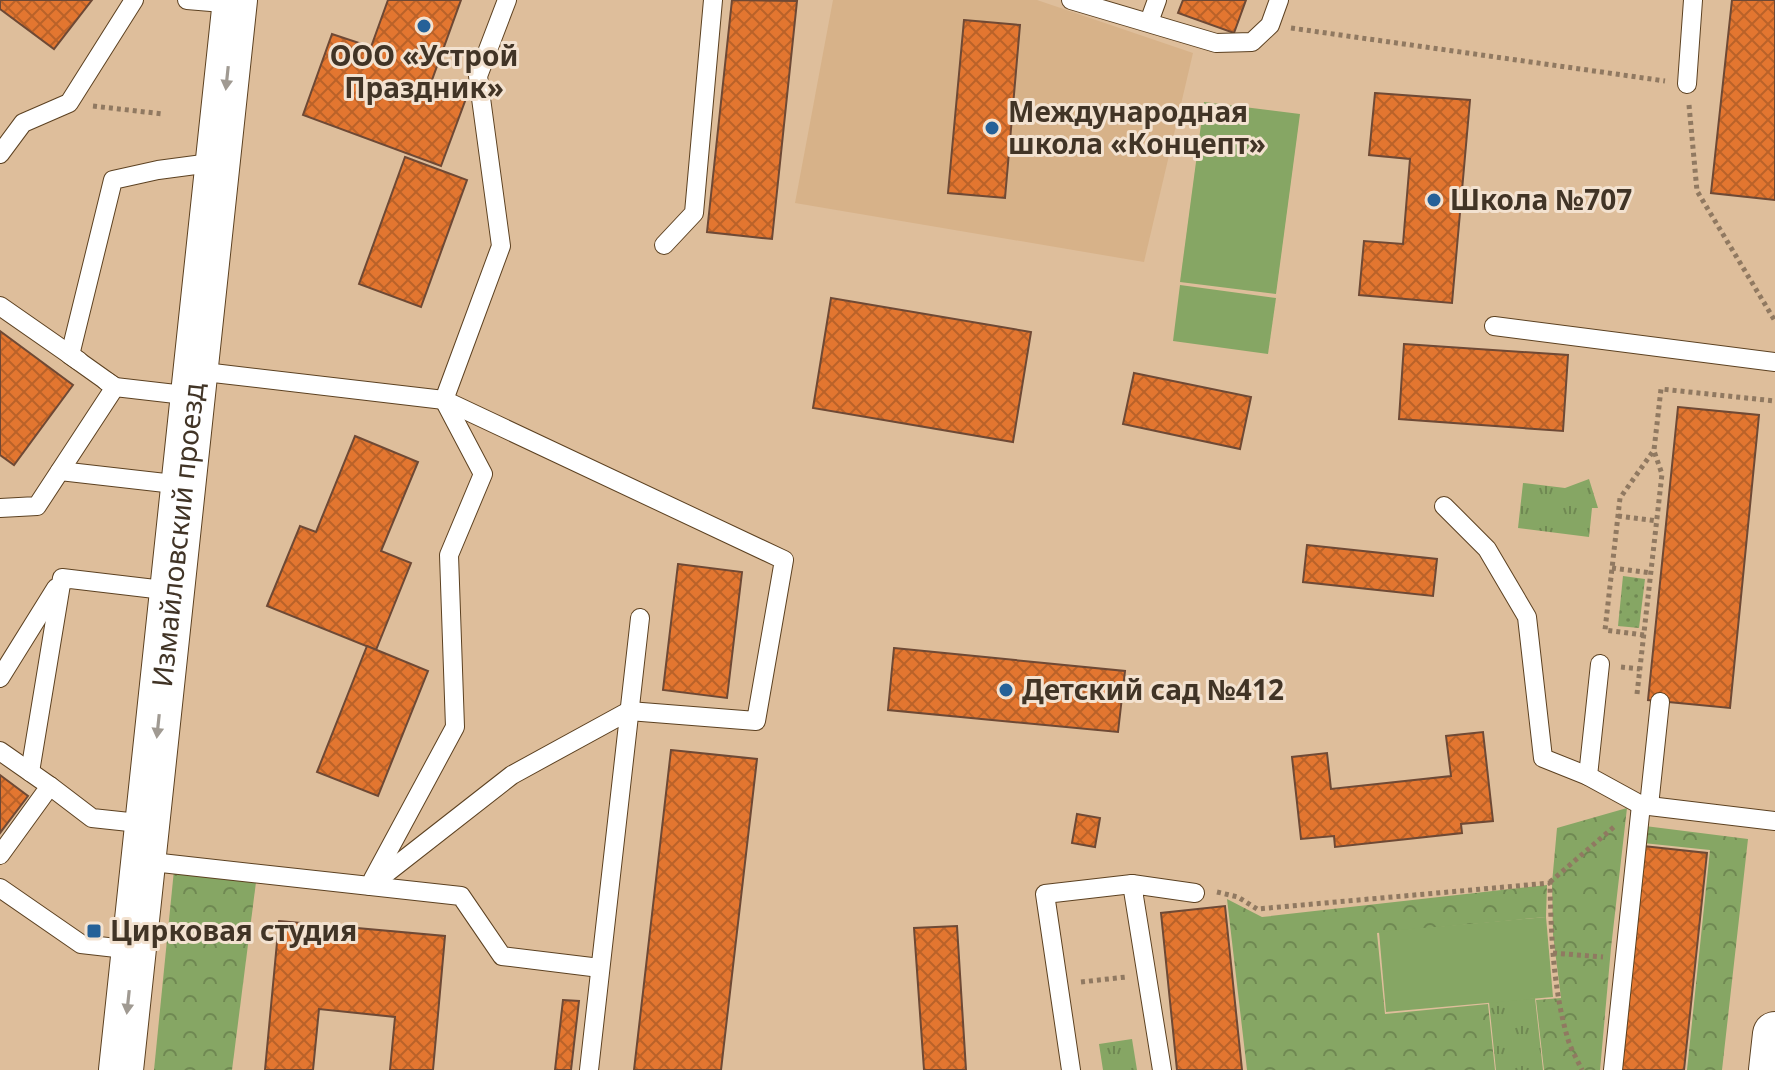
<svg xmlns="http://www.w3.org/2000/svg" width="1775" height="1070" font-family="'Noto Sans',sans-serif">
  <defs>
    <pattern id="grass-dots" width="8" height="8" patternUnits="userSpaceOnUse" patternTransform="scale(2)"><rect width="8" height="8" fill="#86a664"/><path d="M2 2h.1M6 6h.1" fill="none" stroke="#6f8852" stroke-width="1.8" stroke-linecap="round"/></pattern>
    <pattern id="forest-crowns" width="20" height="18" patternUnits="userSpaceOnUse" patternTransform="scale(2)"><rect width="20" height="18" fill="#86a664"/><path d="M2 6a3 3 0 1 1 6 0M12 15a3 3 0 1 1 6 0" fill="none" stroke="#6f8852"/></pattern>
    <pattern id="park-tufts" width="24" height="20" patternUnits="userSpaceOnUse" patternTransform="scale(2)"><rect width="24" height="20" fill="#86a664"/><path d="M3 7l-1-3M5 7V3M7 7l1-3M15 17l-1-3M17 17v-4M19 17l1-3" fill="none" stroke="#6f8852"/></pattern>
    <pattern id="building-cross-hatch" width="8" height="8" patternUnits="userSpaceOnUse" patternTransform="scale(2)"><rect width="8" height="8" fill="#e37630"/><path d="M0 0l8 8M0 8l8-8" fill="none" stroke="#ba6229"/></pattern>
  </defs>
  <rect width="100%" height="100%" fill="#debe9b"/>
  <!-- built -->
  <polygon fill="#d7b289" points="833,0 1037,0 1193,53 1144,262 795,203"/>
  <!-- grass -->
  <polygon fill="url(#grass-dots)" points="1623,576 1645,579 1639,628 1618,626"/>
  <!-- forest -->
  <g fill="url(#forest-crowns)">
    <polygon points="1627,808 1611,948 1600,1070 1544,1070 1536,1000 1561,998 1553,935 1552,883 1557,828"/>
    <polygon points="1645,826 1748,839 1722,1070 1687,1070 1710,850 1643,843"/>
    <polygon points="174,870 256,882 232,1070 154,1070"/>
    <polygon points="1547,885 1546,917 1377,933 1385,1014 1488,1004 1495,1070 1247,1070 1227,899 1262,917"/>
  </g>
  <!-- park -->
  <g fill="url(#park-tufts)">
    <polygon points="1589,479 1598,508 1592,508 1589,537 1518,528 1523,483 1565,488"/>
    <polygon points="1535,998 1543,1070 1496,1070 1489,1002"/>
    <polygon points="1132,1039 1137,1070 1103,1070 1099,1044"/>
  </g>
  <!-- pitch -->
  <g fill="#86a664">
    <polygon points="1204,102 1300,114 1276,294 1180,282"/>
    <polygon points="1180,285 1276,298 1268,354 1173,341"/>
    <polygon points="1546,917 1553,997 1386,1012 1379,932"/>
  </g>
  <!-- building -->
  <g fill="url(#building-cross-hatch)" stroke="#6e4935" stroke-width="2">
    <polygon points="0,0 92,0 54,49 0,9"/>
    <polygon points="388,0 461,0 432,80 468,93 441,166 303,115 332,34 371,47"/>
    <polygon points="732,0 797,1 772,239 707,232"/>
    <polygon points="1183,0 1246,0 1234,33 1178,13"/>
    <polygon points="1732,0 1775,0 1775,200 1711,193"/>
    <polygon points="964,20 1020,25 1005,198 948,193"/>
    <polygon points="1375,93 1470,100 1452,303 1359,295 1364,241 1403,244 1410,159 1369,155"/>
    <polygon points="405,157 467,180 421,307 359,284"/>
    <polygon points="831,298 1031,332 1013,442 813,408"/>
    <polygon points="0,331 73,385 14,465 0,455"/>
    <polygon points="1404,344 1568,355 1563,431 1399,419"/>
    <polygon points="1134,373 1251,397 1240,449 1123,424"/>
    <polygon points="1678,407 1759,415 1730,708 1648,700"/>
    <polygon points="355,436 418,462 381,551 411,563 376,650 267,606 300,526 316,532"/>
    <polygon points="1307,545 1437,559 1433,596 1303,582"/>
    <polygon points="678,564 742,572 727,698 663,690"/>
    <polygon points="367,646 428,671 378,796 317,772"/>
    <polygon points="894,648 1125,671 1118,732 888,710"/>
    <polygon points="1483,732 1493,821 1461,824 1462,833 1335,847 1334,836 1301,839 1292,757 1327,753 1331,789 1451,776 1446,736"/>
    <polygon points="671,750 757,759 721,1070 634,1070"/>
    <polygon points="0,775 28,796 0,833"/>
    <polygon points="1077,814 1100,818 1095,847 1072,843"/>
    <polygon points="1643,846 1707,853 1684,1070 1619,1070"/>
    <polygon points="1225,906 1242,1070 1177,1070 1161,913"/>
    <polygon points="279,921 445,936 433,1070 390,1070 395,1017 319,1009 313,1070 265,1070"/>
    <polygon points="957,926 966,1070 924,1070 914,928"/>
    <polygon points="563,1000 579,1001 571,1070 555,1070"/>
  </g>
  <g fill="none" stroke-linecap="round" stroke-linejoin="round">
    <!-- service casing -->
    <g stroke="#5c4121" stroke-width="20">
      <g id="service">
        <polyline points="187,0 235,4"/>
        <polyline points="1071,0 1216,43 1252,42 1270,25 1279,0"/>
        <polyline points="1149,22 1157,0"/>
        <polyline points="1687,84 1693,0"/>
        <polyline points="0,154 23,123 69,103 134,0"/>
        <polyline points="664,245 694,213 713,0"/>
        <polyline points="0,306 79,361"/>
        <polyline points="1494,326 1775,362"/>
        <polyline points="196,371 444,400 784,560 756,721 629,711 512,775 370,886"/>
        <polyline points="106,381 115,387 193,396"/>
        <polyline points="60,471 183,485"/>
        <polyline points="1444,506 1487,549 1527,617 1543,758 1588,776"/>
        <polyline points="0,508 37,506 115,387 70,355 113,180 158,170 218,162"/>
        <polyline points="1600,664 1588,776 1641,805 1775,821"/>
        <polyline points="0,678 56,588"/>
        <polyline points="0,751 50,786 0,855"/>
        <polyline points="30,772 62,578 172,591"/>
        <polyline points="50,786 92,818 148,824"/>
        <polyline points="1649,806 1660,702"/>
        <polyline points="143,861 461,896 502,956 600,968"/>
        <polyline points="373,879 455,727 449,555 483,474 444,400 501,246 478,76 507,0"/>
        <polyline points="0,888 81,944 134,950"/>
        <polyline points="589,1070 640,618"/>
        <polyline points="1071,1070 1045,894 1132,884"/>
        <polyline points="1162,1070 1132,884 1195,893"/>
        <polyline points="1613,1070 1641,805"/>
      </g>
    </g>
    <!-- tertiary casing -->
    <g stroke="#5c4121" stroke-width="46">
      <g id="tertiary">
        <path id="s1" d="M 121,1070 L 235,0"/>
        <polyline points="1771,1070 1775,1034"/>
      </g>
    </g>
    <!-- path -->
    <g stroke="#907961" stroke-width="5" stroke-dasharray="4 4" stroke-linecap="butt">
      <polyline points="1291,28 1665,81"/>
      <polyline points="1689,105 1697,191 1775,321"/>
      <polyline points="93,106 163,114"/>
      <polyline points="1618,516 1657,521"/>
      <polyline points="1612,568 1651,573"/>
      <polyline points="1644,635 1605,630 1620,498 1654,450 1661,389 1775,401"/>
      <polyline points="1621,667 1640,669"/>
      <polyline points="1637,694 1662,474 1654,451"/>
      <polyline points="1550,882 1615,826"/>
      <path d="M 1217,892 L 1238,897 L 1257,909 L 1550,883 C 1551,933 1553,987 1567,1036 C 1570,1048 1577,1059 1582,1070"/>
      <polyline points="1553,953 1603,957"/>
      <polyline points="1081,982 1126,977"/>
    </g>
    <!-- service -->
    <use href="#service" stroke="#fff" stroke-width="18"/>
    <!-- tertiary -->
    <use href="#tertiary" stroke="#fff" stroke-width="44"/>
  </g>
  <!-- one-way arrows -->
  <defs><path id="oneway-solid" d="M-6-.8H1V-3.2L6.5 0L1 3.2V.8H-6Z" transform="scale(2)"/></defs>
  <g fill="#a09a92">
    <use href="#oneway-solid" transform="translate(227 78) rotate(96)"/>
    <use href="#oneway-solid" transform="translate(158 726) rotate(96)"/>
    <use href="#oneway-solid" transform="translate(128 1002) rotate(96)"/>
  </g>
  <!-- markers -->
  <g fill="#256198" stroke="#f3e2d0" stroke-width="3">
    <circle cx="424" cy="26" r="8"/>
    <circle cx="992" cy="128" r="8"/>
    <circle cx="1434" cy="200" r="8"/>
    <circle cx="1006" cy="690" r="8"/>
    <rect x="86" y="923" width="16" height="16" rx="4"/>
  </g>
  <g text-anchor="middle" stroke-width="6" stroke-linejoin="round" paint-order="stroke">
    <!-- poi labels -->
    <g font-size="28" font-weight="bold" fill="#413426" stroke="#f3e2d0" text-anchor="start">
      <text x="424" y="66" text-anchor="middle">ООО «Устрой<tspan x="424" dy="32">Праздник»</tspan></text>
      <text x="1008" y="122">Международная<tspan x="1008" dy="32">школа «Концепт»</tspan></text>
      <text x="1450" y="210">Школа №707</text>
      <text x="1022" y="700">Детский сад №412</text>
      <text x="110" y="941">Цирковая студия</text>
    </g>
    <!-- street labels -->
    <g font-size="28" fill="#413426" stroke="#f3e2d0">
      <text dy="10" stroke="none"><textPath href="#s1" startOffset="538">Измайловский проезд</textPath></text>
    </g>
  </g>
</svg>
